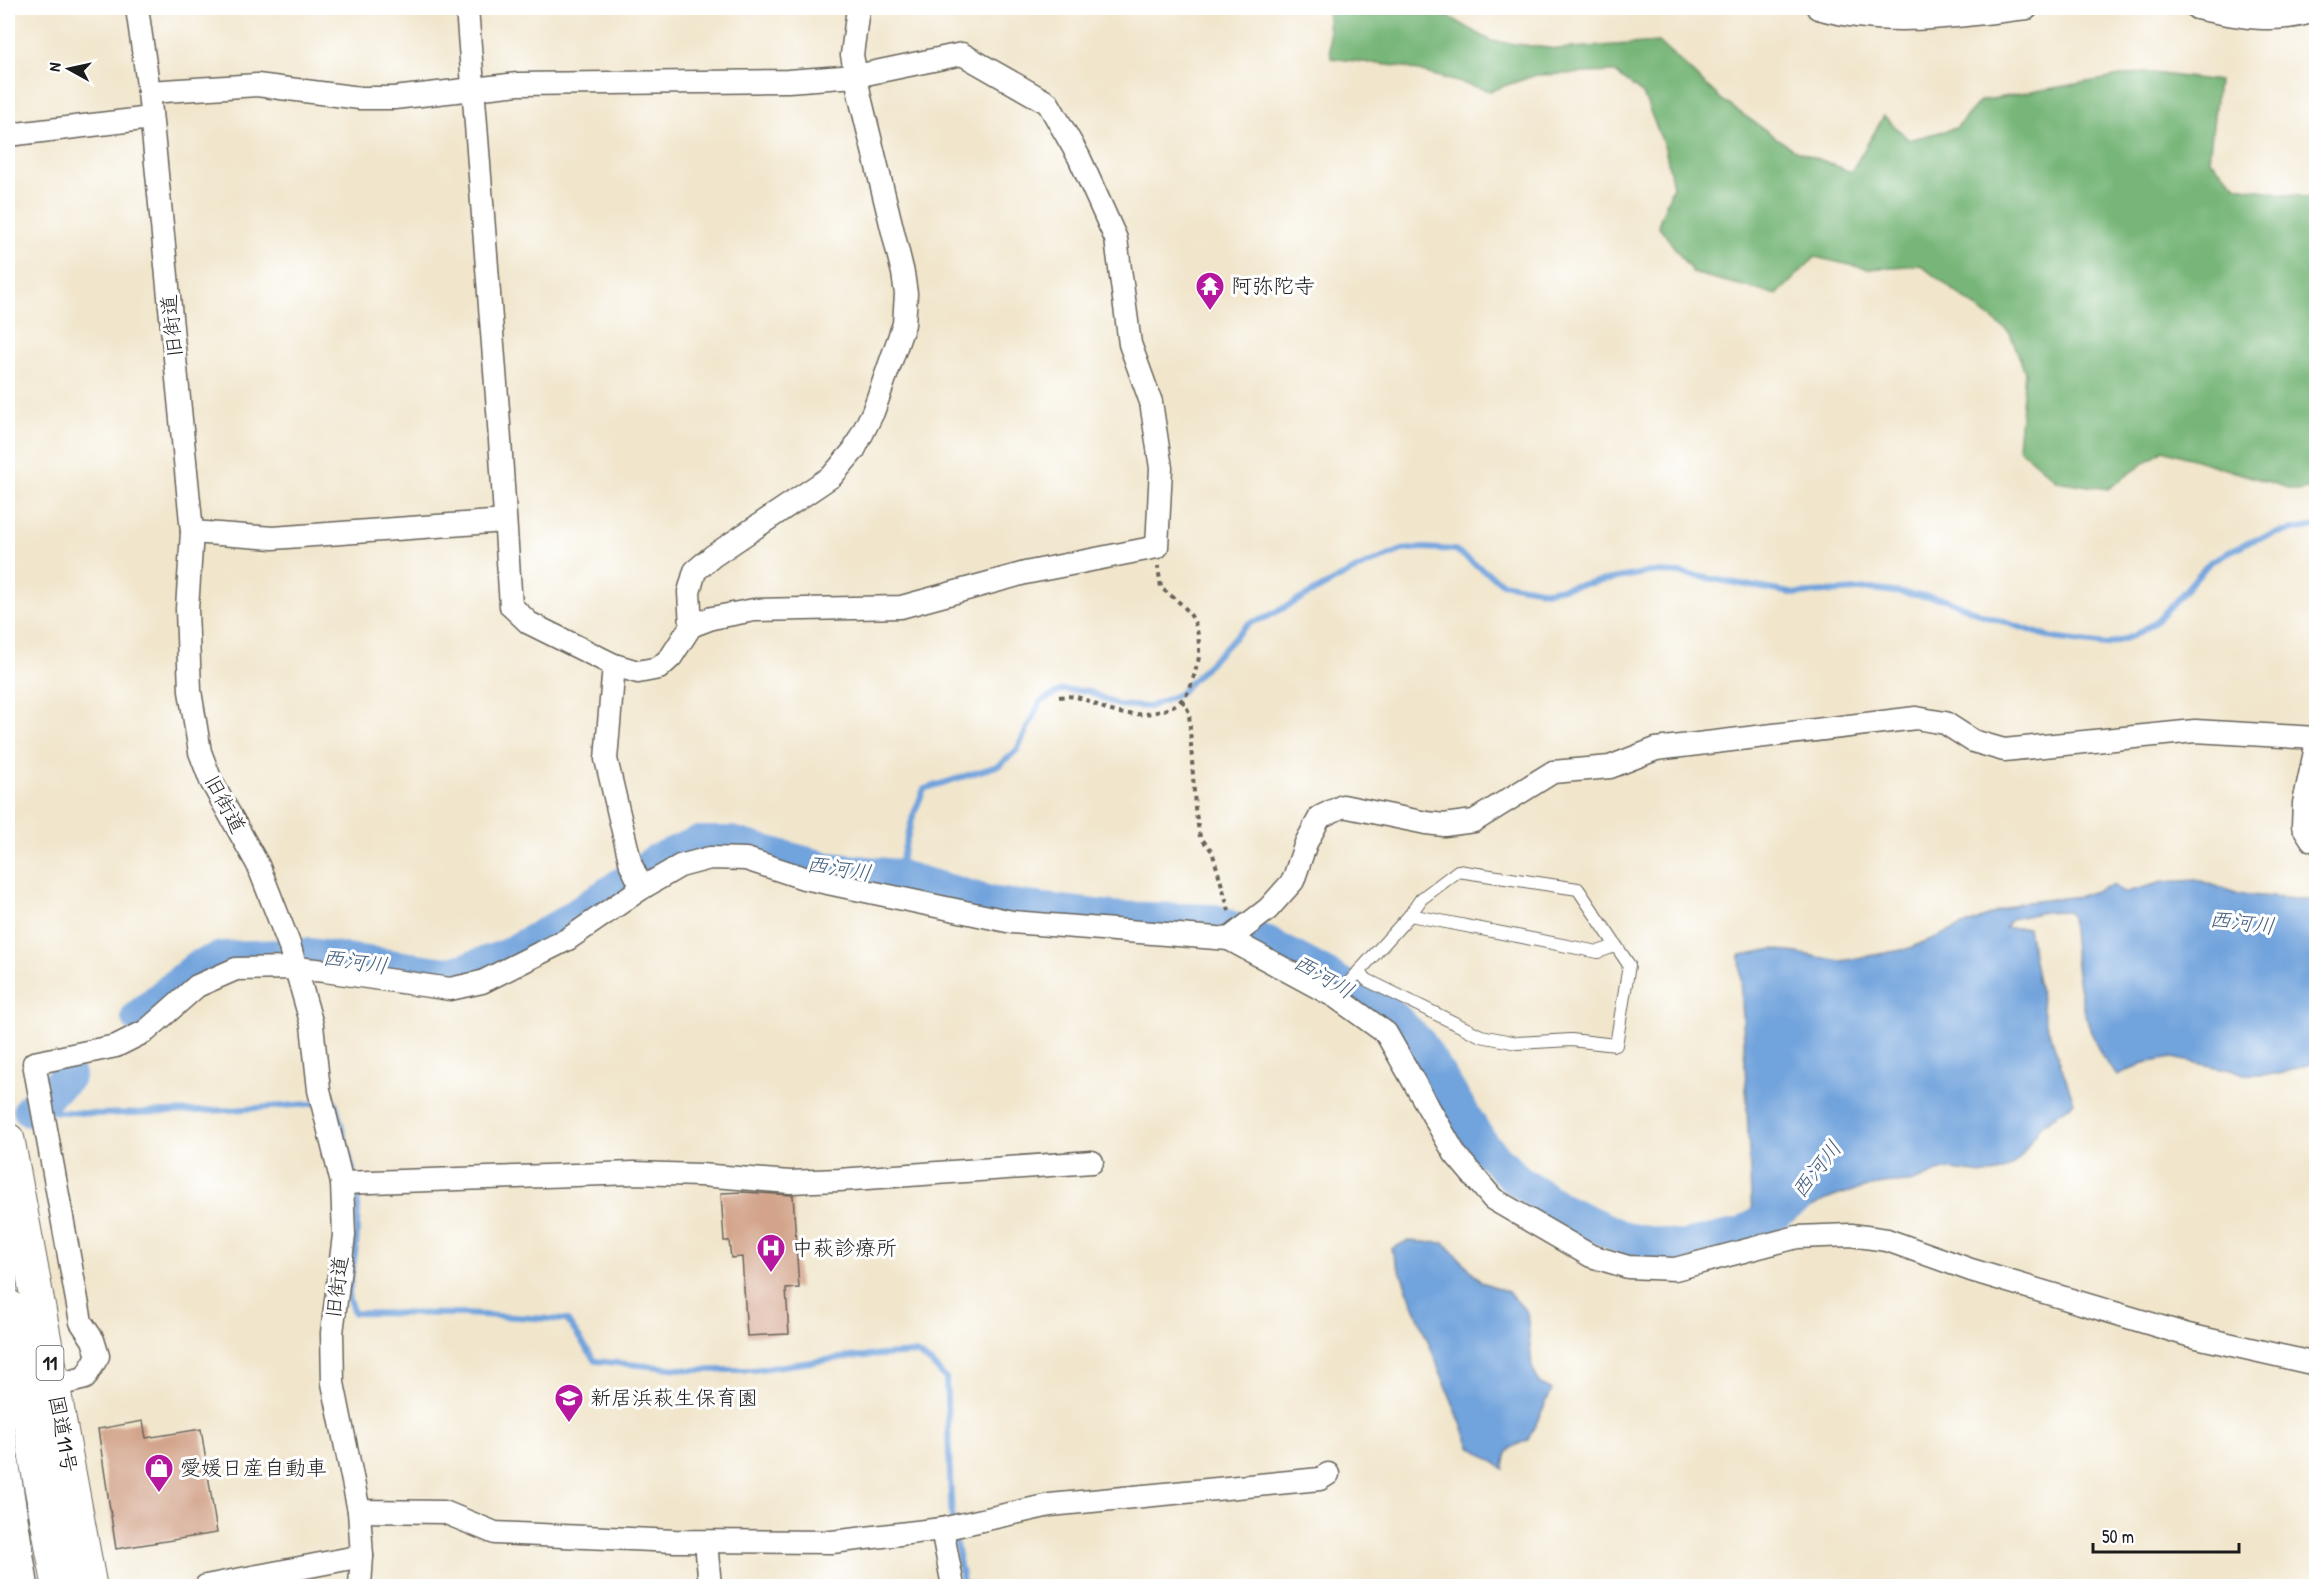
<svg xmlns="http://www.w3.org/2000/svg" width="2324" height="1594" font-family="'Patrick Hand','Klee One',sans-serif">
  <rect width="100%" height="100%" fill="#fff"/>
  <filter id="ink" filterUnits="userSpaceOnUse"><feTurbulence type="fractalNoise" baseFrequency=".0167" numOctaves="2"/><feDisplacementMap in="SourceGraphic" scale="12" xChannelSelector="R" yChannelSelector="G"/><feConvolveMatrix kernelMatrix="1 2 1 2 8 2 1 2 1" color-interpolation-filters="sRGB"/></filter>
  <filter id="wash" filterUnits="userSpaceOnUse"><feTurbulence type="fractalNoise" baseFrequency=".008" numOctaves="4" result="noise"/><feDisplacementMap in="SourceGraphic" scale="24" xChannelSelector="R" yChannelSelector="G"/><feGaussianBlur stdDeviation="1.35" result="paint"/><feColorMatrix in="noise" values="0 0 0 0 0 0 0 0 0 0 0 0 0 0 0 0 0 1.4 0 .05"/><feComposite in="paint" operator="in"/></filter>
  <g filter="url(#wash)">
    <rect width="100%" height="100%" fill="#f1e6cc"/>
    <!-- forest -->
    <polygon fill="#77b678" stroke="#4a694a" stroke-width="1.5" points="1327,8 1434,8 1491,41 1557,49 1659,42 1721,99 1791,148 1851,172 1884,116 1909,140 1956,128 1980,101 2144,72 2218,81 2209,159 2237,186 2316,199 2316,487 2298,491 2163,450 2108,489 2057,481 2018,448 2025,372 2010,333 1920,265 1868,269 1815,257 1777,295 1693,273 1658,225 1673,186 1665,148 1643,94 1614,72 1536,75 1490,91 1404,67 1331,58"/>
    <!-- water -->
    <g fill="#71a3dc" stroke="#46607c" stroke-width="1.5">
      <path d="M 2198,880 L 2239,894 L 2316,901 L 2316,1062 L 2280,1074 L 2250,1074 L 2172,1058 L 2144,1063 L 2118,1076 C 2114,1070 2107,1064 2103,1058 C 2080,1017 2074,961 2071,915 L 2067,911 L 2044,912 L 2011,919 L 2005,928 L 2028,928 L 2045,1020 L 2074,1102 C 2065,1112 2051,1116 2041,1126 C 2028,1141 2023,1162 2003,1171 C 1990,1178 1963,1170 1948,1170 C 1935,1170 1926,1179 1914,1181 C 1901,1183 1889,1183 1877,1185 C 1852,1190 1810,1202 1793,1221 L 1759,1224 L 1752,1218 L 1740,955 L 1774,949 L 1841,961 L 1907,949 L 2019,903 L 2080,896 L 2113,885 L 2123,893 L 2163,882 Z"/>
      <path d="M 1407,1241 L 1445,1243 L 1482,1282 L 1508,1292 L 1527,1312 L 1532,1367 L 1540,1384 L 1552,1390 L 1528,1440 C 1509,1448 1506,1448 1504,1469 L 1470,1446 L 1391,1249 Z"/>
    </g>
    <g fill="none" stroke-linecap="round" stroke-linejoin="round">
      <!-- stream -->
      <g stroke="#71a3dc" stroke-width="6">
        <polyline points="897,876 913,816 924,789 1000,765 1017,750 1040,702 1062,690 1088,691 1117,705 1149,707 1179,694 1249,623 1265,618 1356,569 1402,550 1424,548 1455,550 1502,583 1547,591 1650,572 1679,573 1796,594 1872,589 1945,599 1983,615 2053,638 2106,645 2133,636 2154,623 2172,605 2210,562 2248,542 2277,533 2316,526"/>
        <polyline points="30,1110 100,1114 231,1110 335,1102 353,1170 358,1205 356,1247 348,1297 354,1313 465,1314 567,1320 595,1361 692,1370 753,1370 848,1357 916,1353 930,1362 946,1379 952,1521"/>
        <polyline points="954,1534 964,1586"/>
      </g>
      <!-- river -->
      <g stroke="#71a3dc" stroke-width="34">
        <polyline points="138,1017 198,967 222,958 311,955 447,974 465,970 506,956 568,921 656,861 698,843 731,843 827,869 897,876 994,904 1112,918 1215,921 1264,942 1326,975 1390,1014 1419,1043 1482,1145 1516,1179 1562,1210 1625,1239 1679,1248 1744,1234 1798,1197"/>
        <polyline points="30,1110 68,1076"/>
      </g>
    </g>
    <g id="blocks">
      <!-- building -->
      <g fill="#d3a48b">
        <polygon points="743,1192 793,1195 799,1288 786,1289 789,1334 747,1336 742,1257 731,1258 729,1241 724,1241 721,1193"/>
        <polygon points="143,1421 146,1438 201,1429 217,1533 116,1549 98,1429"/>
      </g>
    </g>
  </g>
  <g filter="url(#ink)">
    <use href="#blocks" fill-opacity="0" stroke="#67635a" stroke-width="1.5"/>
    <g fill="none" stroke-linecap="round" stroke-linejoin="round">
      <!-- lane casing -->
      <g stroke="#67635a" stroke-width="14">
        <g id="lane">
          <polyline points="1359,971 1367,980 1481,1036 1517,1043 1571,1040 1616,1045 1629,965 1578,889 1458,871 1421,899 1410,915"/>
          <polyline points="1336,997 1410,915 1598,952 1615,946"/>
        </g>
      </g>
      <!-- street casing -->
      <g stroke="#67635a" stroke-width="25">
        <g id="street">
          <polyline points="137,8 149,92 192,532 187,609 190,691 200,752 211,781 258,865 289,944 312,1025 319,1090 342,1183 344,1235 332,1333 333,1383 359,1511 362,1556 360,1586"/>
          <polyline points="467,8 498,410 511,606 529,623 614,665 606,759 631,865 642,888"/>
          <path d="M 1818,8 C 1886,28 1957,16 2027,8"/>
          <path d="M 2197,8 C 2236,16 2278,25 2316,10"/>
          <polyline points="149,92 257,85 360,98 394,98 518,84 788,81 856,76 962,54 1048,103 1079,157 1116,239 1130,344 1151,402 1161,468 1157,547 1025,573 901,607 754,610 712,618 691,626 671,657 659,668 638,672 614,665"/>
          <polyline points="8,135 151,118"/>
          <polyline points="192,532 273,538 505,521"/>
          <polyline points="691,626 689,592 695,571 713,556 832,476 854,450 873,412 904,324 906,294 903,273 860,97 852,55 858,8"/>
          <polyline points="2316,747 2304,803 2303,826 2312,840 2316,841"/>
          <polyline points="1229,939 1336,997 1386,1033 1455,1154 1493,1199 1591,1256 1628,1267 1675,1269 1797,1237 1851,1235 1887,1240 1971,1270 2188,1335 2316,1364"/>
          <polyline points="342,1183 634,1173 700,1175 790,1182 839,1180 1092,1162"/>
          <polyline points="8,1409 25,1393 85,1378 98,1356 93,1340 81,1322 34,1063 116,1046 146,1031 197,986 236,969 296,968 325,971 450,989 482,982 568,939 642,888 680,866 710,858 746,859 804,878 1012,922 1229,939 1268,909 1293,881 1306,843 1320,817 1343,806 1426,823 1444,825 1474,821 1553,772 1610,767 1656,749 1916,718 1945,723 1973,741 2004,750 2195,731 2316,738"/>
          <polyline points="8,1463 27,1586"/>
          <polyline points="359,1511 444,1512 495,1533 675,1541 832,1542 942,1529 1050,1505 1320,1479 1328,1474"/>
          <polyline points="942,1529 953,1586"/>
          <polyline points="706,1542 710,1586"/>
          <polyline points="206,1586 362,1556"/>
        </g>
      </g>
      <!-- highway casing -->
      <g stroke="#67635a" stroke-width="35">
        <g id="highway">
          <polyline points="8,1140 90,1586"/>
          <polyline points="8,1306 59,1586"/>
        </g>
      </g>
      <!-- path -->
      <g stroke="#67635a" stroke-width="4" stroke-dasharray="4.5 4.5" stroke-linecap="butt">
        <path d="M 1059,697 C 1085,693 1095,708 1119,713 C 1141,717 1178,713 1189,690 C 1192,685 1193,678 1195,673 C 1196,667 1199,661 1199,655 C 1200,618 1189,609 1161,588 L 1158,566"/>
        <polyline points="1182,700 1189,712 1195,808 1200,837 1212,851 1230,914"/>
      </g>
      <!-- lane -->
      <use href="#lane" stroke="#fff" stroke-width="12"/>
      <!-- street -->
      <use href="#street" stroke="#fff" stroke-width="22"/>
      <!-- highway -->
      <use href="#highway" stroke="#fff" stroke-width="33"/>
    </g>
  </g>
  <!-- icons -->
  <defs>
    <g id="temple-pin" transform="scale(1.5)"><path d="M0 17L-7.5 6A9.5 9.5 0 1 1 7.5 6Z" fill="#b5179e" stroke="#fff"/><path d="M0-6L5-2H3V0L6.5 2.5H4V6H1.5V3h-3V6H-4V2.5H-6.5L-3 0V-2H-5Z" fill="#fff"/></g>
    <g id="hospital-pin" transform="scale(1.5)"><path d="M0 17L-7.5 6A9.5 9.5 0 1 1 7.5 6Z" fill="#b5179e" stroke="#fff"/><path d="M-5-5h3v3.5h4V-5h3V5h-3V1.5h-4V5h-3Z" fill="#fff"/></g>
    <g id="school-pin" transform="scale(1.5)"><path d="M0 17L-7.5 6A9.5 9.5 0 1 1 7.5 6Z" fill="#b5179e" stroke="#fff"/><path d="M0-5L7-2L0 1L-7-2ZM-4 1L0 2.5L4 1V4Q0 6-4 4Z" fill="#fff"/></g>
    <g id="shop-pin" transform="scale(1.5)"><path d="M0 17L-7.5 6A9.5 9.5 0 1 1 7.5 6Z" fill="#b5179e" stroke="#fff"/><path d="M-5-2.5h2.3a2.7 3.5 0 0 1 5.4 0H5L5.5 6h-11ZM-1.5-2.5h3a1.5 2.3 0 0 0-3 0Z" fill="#fff"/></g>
  </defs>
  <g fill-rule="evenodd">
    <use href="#temple-pin" x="1210" y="286"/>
    <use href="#hospital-pin" x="771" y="1248"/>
    <use href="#school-pin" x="569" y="1398"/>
    <use href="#shop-pin" x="159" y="1468"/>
  </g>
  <g text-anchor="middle" stroke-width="6" stroke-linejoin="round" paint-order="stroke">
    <!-- shield labels -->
    <rect fill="#fff" stroke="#606060" stroke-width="1.5" x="36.5" y="1346" width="27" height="34" rx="4.5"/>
    <g font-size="20" font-weight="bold" fill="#1c1c1c">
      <text x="50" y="1370">11</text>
    </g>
    <!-- poi labels -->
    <g font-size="21" fill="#1c1c1c" stroke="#fff" text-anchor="start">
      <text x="1231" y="293">阿弥陀寺</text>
      <text x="792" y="1255">中萩診療所</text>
      <text x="590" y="1405">新居浜萩生保育園</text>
      <text x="180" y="1475">愛媛日産自動車</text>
    </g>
    <!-- street labels -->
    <g font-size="21" fill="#1c1c1c" stroke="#fff">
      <text transform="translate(172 326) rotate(-96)" y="7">旧街道</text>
      <text transform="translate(225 804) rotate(62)" y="7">旧街道</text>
      <text transform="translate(337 1287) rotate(-83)" y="7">旧街道</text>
      <text transform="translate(63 1434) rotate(80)" y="7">国道11号</text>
    </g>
    <!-- water labels -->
    <g font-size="22" font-style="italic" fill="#46607c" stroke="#fff">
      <text transform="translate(839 868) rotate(9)" y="8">西河川</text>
      <text transform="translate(2242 922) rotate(7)" y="8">西河川</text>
      <text transform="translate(355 961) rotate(8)" y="8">西河川</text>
      <text transform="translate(1324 976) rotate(30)" y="8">西河川</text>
      <text transform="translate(1816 1169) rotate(-52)" y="8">西河川</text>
    </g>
  </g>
  <!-- margin -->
  <rect width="2324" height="1594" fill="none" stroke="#fff" stroke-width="30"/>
  <!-- north arrow -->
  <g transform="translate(69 69) rotate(278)" stroke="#ffffff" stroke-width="4.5" paint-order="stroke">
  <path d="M0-4.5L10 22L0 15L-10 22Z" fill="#1c1c1c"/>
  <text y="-9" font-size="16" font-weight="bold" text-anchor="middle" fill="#1c1c1c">N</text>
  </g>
  <!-- scale -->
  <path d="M2093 1543v9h146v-9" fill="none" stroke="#1c1c1c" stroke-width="3"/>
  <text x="2102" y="1543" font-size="18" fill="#1c1c1c" stroke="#ffffff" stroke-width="4.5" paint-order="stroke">50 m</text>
</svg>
